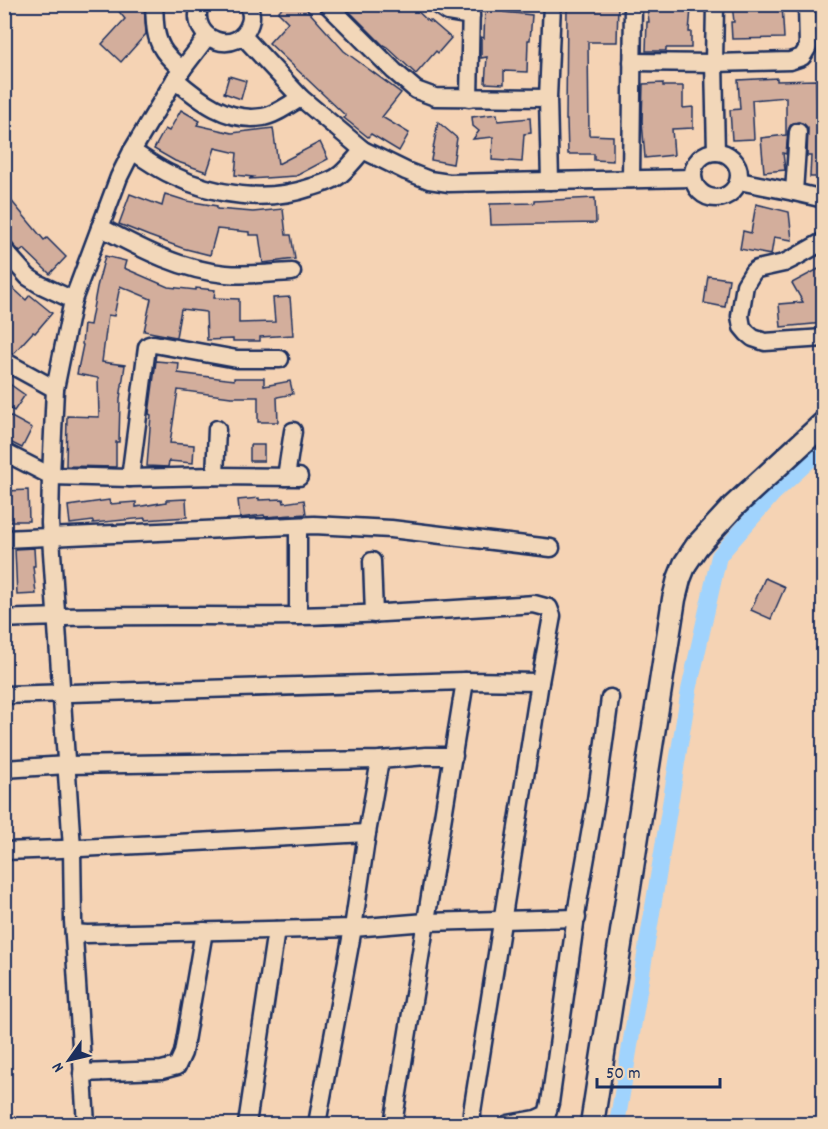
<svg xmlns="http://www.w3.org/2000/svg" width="828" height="1129" font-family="Dekko,sans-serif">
  <rect width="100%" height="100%" fill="#f5d3b4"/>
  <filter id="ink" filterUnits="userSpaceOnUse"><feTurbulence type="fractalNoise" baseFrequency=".0167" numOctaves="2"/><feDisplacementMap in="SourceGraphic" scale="12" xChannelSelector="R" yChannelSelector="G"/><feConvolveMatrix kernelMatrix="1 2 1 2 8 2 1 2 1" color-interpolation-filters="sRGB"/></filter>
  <g filter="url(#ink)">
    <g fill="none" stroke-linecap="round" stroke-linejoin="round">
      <!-- canal -->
      <polyline stroke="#a0d3fd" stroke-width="16" points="617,1124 689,690 719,556 774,493 824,447"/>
    </g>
    <!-- building -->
    <g fill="#d3ae9c" stroke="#1b2f5e" stroke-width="1.5">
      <polygon points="113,4 144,4 146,34 121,62 102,44 125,19"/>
      <polygon points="286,4 302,4 344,51 401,93 382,117 409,133 399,151 371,134 368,137 344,118 346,116 269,43 288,22 278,12"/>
      <polygon points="342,4 410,4 429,22 430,20 451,38 438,53 436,51 416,74 387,47 383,45"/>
      <polygon points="485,4 504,4 504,12 532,15 530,40 528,40 527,72 504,71 504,84 485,83 487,57 481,58 481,37 484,38"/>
      <polygon points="567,4 618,4 617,42 588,42 589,135 613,136 613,161 594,160 594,154 568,154 567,120 566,120"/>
      <polygon points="647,4 669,4 669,6 691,8 689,32 691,32 691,48 666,48 666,51 646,51 647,22 649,22"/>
      <polygon points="732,4 782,4 784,38 732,39 731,22 734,22"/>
      <polygon points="229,76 246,81 241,99 224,93"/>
      <polygon points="777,78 777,81 816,80 817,113 824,113 824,177 810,177 811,156 807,156 808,128 804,124 799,122 793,123 790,126 788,131 786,154 783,153 785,170 764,172 761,138 786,135 786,97 752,100 754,139 732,140 730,110 740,109 738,80"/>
      <polygon points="663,83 663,86 683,86 683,108 693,107 693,128 672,129 674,155 645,158 642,121 643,84"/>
      <polygon points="181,110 200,121 197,125 232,133 273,128 278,164 320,142 328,159 296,176 249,179 253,177 235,175 237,153 215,148 207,172 175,161 154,149 165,129 169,131"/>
      <polygon points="497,114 498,121 530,118 531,133 524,134 522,162 492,160 493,137 473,139 479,131 473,126 472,117"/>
      <polygon points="438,122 457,138 453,164 431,160"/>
      <polygon points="4,192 44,240 47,238 66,257 50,274 24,249 20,252 4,234"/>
      <polygon points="130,194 162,206 165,194 187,201 217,206 217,209 253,212 283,209 286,235 291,235 295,259 263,263 259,235 249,235 249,232 217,229 210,255 182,248 149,236 119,224"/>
      <polygon points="595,198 596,223 491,225 490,204 534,203 534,201"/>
      <polygon points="756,204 789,212 792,240 774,237 771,255 740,249 743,231 751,233"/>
      <polygon points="105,256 126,261 124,268 168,287 196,290 196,288 215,290 214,298 239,299 239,323 275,322 273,298 290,297 293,335 260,337 260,341 233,341 233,339 207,340 206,312 181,309 176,337 144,331 151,299 120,286 114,316 108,315 102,362 125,365 120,399 119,442 116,442 116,467 66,466 67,416 99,417 98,378 77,374 83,345 82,344 84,324 90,325 97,287"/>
      <polygon points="824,266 824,323 781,327 779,304 803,302 792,283"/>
      <polygon points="708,276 729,279 725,307 704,303"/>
      <polygon points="4,280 26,300 30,295 52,313 35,333 33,332 13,354 4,347"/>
      <polygon points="156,361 179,363 178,373 234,380 234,378 264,378 264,386 290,381 293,394 277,397 278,422 258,422 258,397 231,397 178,390 170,443 194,445 193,463 169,461 168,467 147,466 151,415 149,414"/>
      <polygon points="4,380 25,395 14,411 4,405"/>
      <polygon points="4,413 32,428 22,448 4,439"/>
      <rect x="250" y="445" width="14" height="16"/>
      <polygon points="28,490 29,521 8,521 7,491"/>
      <polygon points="259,498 259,500 283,499 284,503 304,500 306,514 265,517 264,515 240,518 238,500"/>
      <polygon points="186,499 187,517 145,520 145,518 93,523 93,521 70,524 68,506 109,500 110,504 136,502 136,507 166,502 166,500"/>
      <polygon points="34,548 35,566 33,566 36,594 17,595 15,549"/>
      <polygon points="765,578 785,587 771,619 751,610"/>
    </g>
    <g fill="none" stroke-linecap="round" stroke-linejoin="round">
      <!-- street casing -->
      <g stroke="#1b2f5e" stroke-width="21">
        <g id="street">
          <path d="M 154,4 C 155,19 154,35 162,48 C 166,56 175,63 182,70"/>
          <path d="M 200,4 C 187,41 239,58 250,23 C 252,17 251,11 248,4"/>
          <polyline points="327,4 394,71 416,90 435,97 548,98"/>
          <polyline points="436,4 448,12 471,16"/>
          <polyline points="715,4 714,63 716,152"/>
          <polyline points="243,36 301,98 363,150 406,171 429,180 449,183 693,178"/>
          <polyline points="632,62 714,63 790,61 802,57 808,47 807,4"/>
          <path d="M 175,79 C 199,100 228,123 263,117 C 276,115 289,104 301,98"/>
          <polyline points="469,98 471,4"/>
          <path d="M 132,151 C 145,159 158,169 172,175 C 215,196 266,203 312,187 C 322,184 333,181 341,174 C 349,167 356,158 363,150"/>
          <circle cx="716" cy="175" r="23"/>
          <polyline points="631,179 633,4"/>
          <polyline points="550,181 548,98 552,4"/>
          <polyline points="739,181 794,192 824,199"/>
          <polyline points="794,192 798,132"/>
          <path d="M 100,227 C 140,248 180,270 226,274 C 248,276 270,273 292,272"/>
          <polyline points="824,241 794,258 784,263 757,269 753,272 745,285 740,316 742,327 747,333 753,338 765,342 824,338"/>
          <polyline points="4,250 28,277 39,284 73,300"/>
          <polyline points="4,361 55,389"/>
          <polyline points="4,452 51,476 130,478 215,476 299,477"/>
          <polyline points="215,476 217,429"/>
          <polyline points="286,477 293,431"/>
          <polyline points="130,478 147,347 149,345 154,344 237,359 280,359"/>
          <polyline points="4,539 314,525 391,529 551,548"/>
          <polyline points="372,561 374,614"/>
          <polyline points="298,616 298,526"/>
          <path d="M 4,619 C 102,614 200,617 297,616 C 376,615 455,609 534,604 L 549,608 L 552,616 L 540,682 L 472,1112 L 472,1123 L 475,1124"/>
          <polyline points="4,695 465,681 540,682"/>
          <polyline points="4,769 67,765 380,760 426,756 454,756"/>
          <polyline points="4,851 61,849 367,833"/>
          <polyline points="74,933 87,934 353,928 367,833 380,760"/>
          <polyline points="82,1073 162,1070 177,1066 183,1053 204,931"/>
          <polyline points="86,1124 73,921 72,848 50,523 51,476 55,389 73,300 119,177 132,151 175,79 207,37"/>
          <polyline points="247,1124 276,930"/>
          <polyline points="317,1124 353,928 426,922 577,918"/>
          <polyline points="393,1124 465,681"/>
          <polyline points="508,1124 536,1119 547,1114 550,1103 578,902 596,800 610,698"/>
        </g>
      </g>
      <!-- secondary casing -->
      <g stroke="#1b2f5e" stroke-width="27">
        <polyline id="secondary" points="592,1124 674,599 679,579 685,564 697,546 734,506 824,423"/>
      </g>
      <!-- street -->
      <use href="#street" stroke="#f2d7b9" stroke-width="16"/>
      <!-- secondary -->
      <use href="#secondary" stroke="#f2d7b9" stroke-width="22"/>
    </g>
  </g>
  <!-- margin -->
  <rect width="828" height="1129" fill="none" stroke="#f2d7b9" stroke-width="24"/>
  <rect x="12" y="12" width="804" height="1105" fill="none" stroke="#1b2f5e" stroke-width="2" filter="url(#ink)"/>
  <!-- north arrow -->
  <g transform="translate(69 1060) rotate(236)" stroke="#f2d7b9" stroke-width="4.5" paint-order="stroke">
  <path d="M0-4.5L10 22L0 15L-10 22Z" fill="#1b2f5e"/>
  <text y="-9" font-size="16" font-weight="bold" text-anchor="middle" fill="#1b2f5e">N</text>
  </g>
  <!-- scale -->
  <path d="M597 1078v9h123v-9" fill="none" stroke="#1b2f5e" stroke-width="3"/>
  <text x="606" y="1078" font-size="18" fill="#1b2f5e" stroke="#f2d7b9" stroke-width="4.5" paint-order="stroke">50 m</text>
</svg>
